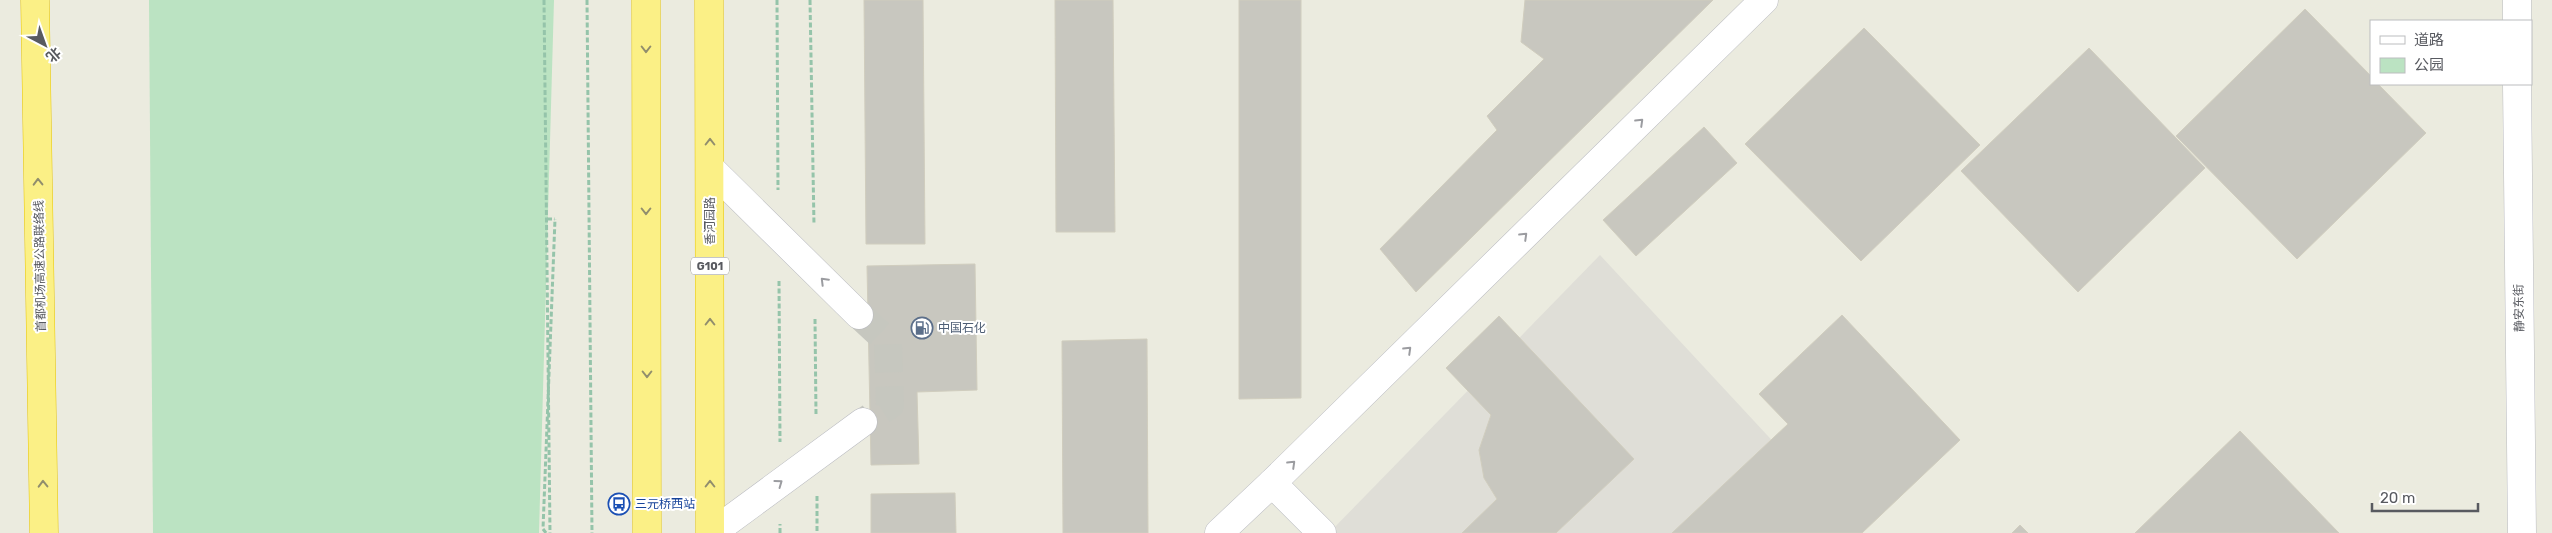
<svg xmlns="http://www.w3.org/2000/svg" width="2552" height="533" font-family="Rubik,'Noto Sans SC',sans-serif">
  <rect width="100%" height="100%" fill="#ebebdf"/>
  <!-- industrial -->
  <polygon fill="#dfded7" points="1600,255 1858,533 1329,533"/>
  <!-- green -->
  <polygon fill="#bbe3c2" points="149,0 554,0 539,533 153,533"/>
  <!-- building -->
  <g fill="#c8c7bf" stroke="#d0cdbe">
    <polygon points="864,0 923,0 925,244 866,244"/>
    <polygon points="1055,0 1113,0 1115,232 1056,232"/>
    <polygon points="1239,0 1301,0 1301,398 1239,399"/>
    <polygon points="1525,0 1713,0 1416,292 1380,249 1497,130 1487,116 1544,59 1521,42"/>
    <polygon points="2305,9 2371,76 2371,84 2378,84 2426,133 2297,259 2176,136"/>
    <polygon points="1864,28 1980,145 1861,261 1745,144"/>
    <polygon points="2089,48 2205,168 2078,292 1961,171"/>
    <polygon points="1704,127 1737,163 1636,256 1603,220"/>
    <polygon points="975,264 977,390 917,392 919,464 871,465 867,266"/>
    <polygon points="1842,315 1960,440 1862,533 1672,533 1788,424 1759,394"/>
    <polygon points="1499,316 1634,459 1556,533 1462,533 1497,499 1484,478 1479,450 1491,415 1446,368"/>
    <polygon points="1147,339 1148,533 1063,533 1062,341"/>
    <polygon points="2240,431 2339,533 2135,533"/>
    <polygon points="955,493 956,533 871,533 871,494"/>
    <polygon points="2020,525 2028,533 2012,533"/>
  </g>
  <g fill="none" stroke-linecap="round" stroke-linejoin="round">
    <!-- minor-tunnel -->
    <polyline stroke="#c6c7bf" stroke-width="28" stroke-dasharray="28 14" stroke-linecap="butt" points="859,315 888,342 890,405 863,422"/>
    <!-- minor casing -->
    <g stroke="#babbc1" stroke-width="29">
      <g id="minor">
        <polyline points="2517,0 2517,21"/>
        <polyline points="2517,84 2522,533"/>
        <polyline points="710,168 859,315"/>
        <polyline points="1272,483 1322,533"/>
        <polyline points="712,533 863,422"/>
        <polyline points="1219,533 1272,483 1764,0"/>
      </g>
    </g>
    <!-- highway casing -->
    <g stroke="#e7c503" stroke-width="29">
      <g id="highway">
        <polyline points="35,0 44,533"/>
        <polyline points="646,0 647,533"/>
        <polyline points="709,0 710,533"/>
      </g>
    </g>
    <!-- path -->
    <g stroke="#95c4aa" stroke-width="3" stroke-dasharray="5 2.5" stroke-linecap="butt">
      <polyline points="544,0 550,533"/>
      <polyline points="587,0 592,533"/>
      <polyline points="777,0 778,190"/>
      <polyline points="810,0 814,225"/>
      <polyline points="547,219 555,219"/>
      <polyline points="779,281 780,442"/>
      <polyline points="815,319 816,415"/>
      <polyline points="817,496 817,533"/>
      <polyline points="780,533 780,524"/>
    </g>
    <!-- minor -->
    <use href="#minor" stroke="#fff" stroke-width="28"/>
    <!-- highway -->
    <use href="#highway" stroke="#fbf086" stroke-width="28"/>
    <!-- path-bridge -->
    <polyline stroke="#95c4aa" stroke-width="3" stroke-dasharray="5 2.5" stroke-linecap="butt" points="546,533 543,529 555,219"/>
  </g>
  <!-- one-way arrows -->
  <defs><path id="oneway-chevron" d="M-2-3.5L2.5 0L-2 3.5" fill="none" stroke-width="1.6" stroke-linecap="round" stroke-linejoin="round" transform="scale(1.25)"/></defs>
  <g stroke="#918e6d">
    <use href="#oneway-chevron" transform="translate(646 49) rotate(90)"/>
    <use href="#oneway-chevron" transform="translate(710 142) rotate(-90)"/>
    <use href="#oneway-chevron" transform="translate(38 182) rotate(-91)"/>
    <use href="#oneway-chevron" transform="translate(646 211) rotate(90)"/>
    <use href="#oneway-chevron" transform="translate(710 322) rotate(-90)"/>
    <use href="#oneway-chevron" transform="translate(647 374) rotate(90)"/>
    <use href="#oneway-chevron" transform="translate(43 484) rotate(-91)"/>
    <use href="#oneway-chevron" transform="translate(710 484) rotate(-90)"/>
  </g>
  <g stroke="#9b9ca0">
    <use href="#oneway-chevron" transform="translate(1640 122) rotate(-44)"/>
    <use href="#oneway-chevron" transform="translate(1524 236) rotate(-44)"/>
    <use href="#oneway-chevron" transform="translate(824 281) rotate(-135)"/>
    <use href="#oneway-chevron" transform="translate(1408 350) rotate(-44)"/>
    <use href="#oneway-chevron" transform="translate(1292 464) rotate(-44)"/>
    <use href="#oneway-chevron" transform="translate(779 483) rotate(-36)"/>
  </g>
  <!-- icons -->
  <defs>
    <g id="fuel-ring" transform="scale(1.125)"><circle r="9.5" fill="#fff" stroke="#5c6f8a" stroke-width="1.5"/><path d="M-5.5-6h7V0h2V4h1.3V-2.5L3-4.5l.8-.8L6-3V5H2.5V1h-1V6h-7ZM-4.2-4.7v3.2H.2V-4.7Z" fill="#5c6f8a"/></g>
    <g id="bus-ring" transform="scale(1.125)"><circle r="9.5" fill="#fff" stroke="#1a4fb4" stroke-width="1.5"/><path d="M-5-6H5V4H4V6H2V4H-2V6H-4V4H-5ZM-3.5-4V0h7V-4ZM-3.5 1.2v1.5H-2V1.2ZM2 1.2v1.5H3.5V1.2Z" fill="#1a4fb4"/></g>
  </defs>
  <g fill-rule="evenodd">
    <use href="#fuel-ring" x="922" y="328"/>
    <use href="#bus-ring" x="619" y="504"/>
  </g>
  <g text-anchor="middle" stroke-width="4" stroke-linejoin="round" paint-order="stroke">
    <!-- shield labels -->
    <rect fill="#fff" stroke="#8a8c90" stroke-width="1" x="691" y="257.5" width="38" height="17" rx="4"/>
    <g font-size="11" font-weight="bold" fill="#585a60">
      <text x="710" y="270">G101</text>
    </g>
    <!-- street labels -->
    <g font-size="12" fill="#585a60" stroke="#fff">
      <text transform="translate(710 221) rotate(-90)" y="4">香河园路</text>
      <text transform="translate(40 266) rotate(-91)" y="4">首都机场高速公路联络线</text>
      <text transform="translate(2519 308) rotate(-91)" y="4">静安东街</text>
    </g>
    <!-- service labels -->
    <g font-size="12" fill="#4e5e75" stroke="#fff" text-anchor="start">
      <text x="938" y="332">中国石化</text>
    </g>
    <!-- transit labels -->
    <g font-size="12" fill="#164399" stroke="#fff" text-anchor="start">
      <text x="635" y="508">三元桥西站</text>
    </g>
  </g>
  <!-- legend -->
  <rect x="2370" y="20" width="162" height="65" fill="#ffffff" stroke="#bcbdbf"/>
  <rect x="2380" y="36" width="25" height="8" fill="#ffffff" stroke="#bcbdbf"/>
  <text x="2414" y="45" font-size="15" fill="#585a60">道路</text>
  <rect x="2380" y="58" width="25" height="15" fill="#bbe3c2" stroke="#bcbdbf"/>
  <text x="2414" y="70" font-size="15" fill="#585a60">公园</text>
  <!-- north arrow -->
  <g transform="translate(45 45) rotate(139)" stroke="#ffffff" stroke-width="4" paint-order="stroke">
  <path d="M0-4L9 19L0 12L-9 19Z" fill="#585a60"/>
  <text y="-8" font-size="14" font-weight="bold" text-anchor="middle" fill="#585a60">北</text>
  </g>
  <!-- scale -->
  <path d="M2372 503v8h106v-8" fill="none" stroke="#585a60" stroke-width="2.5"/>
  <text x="2380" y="503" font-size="15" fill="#585a60" stroke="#ffffff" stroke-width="4" paint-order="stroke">20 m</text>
</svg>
